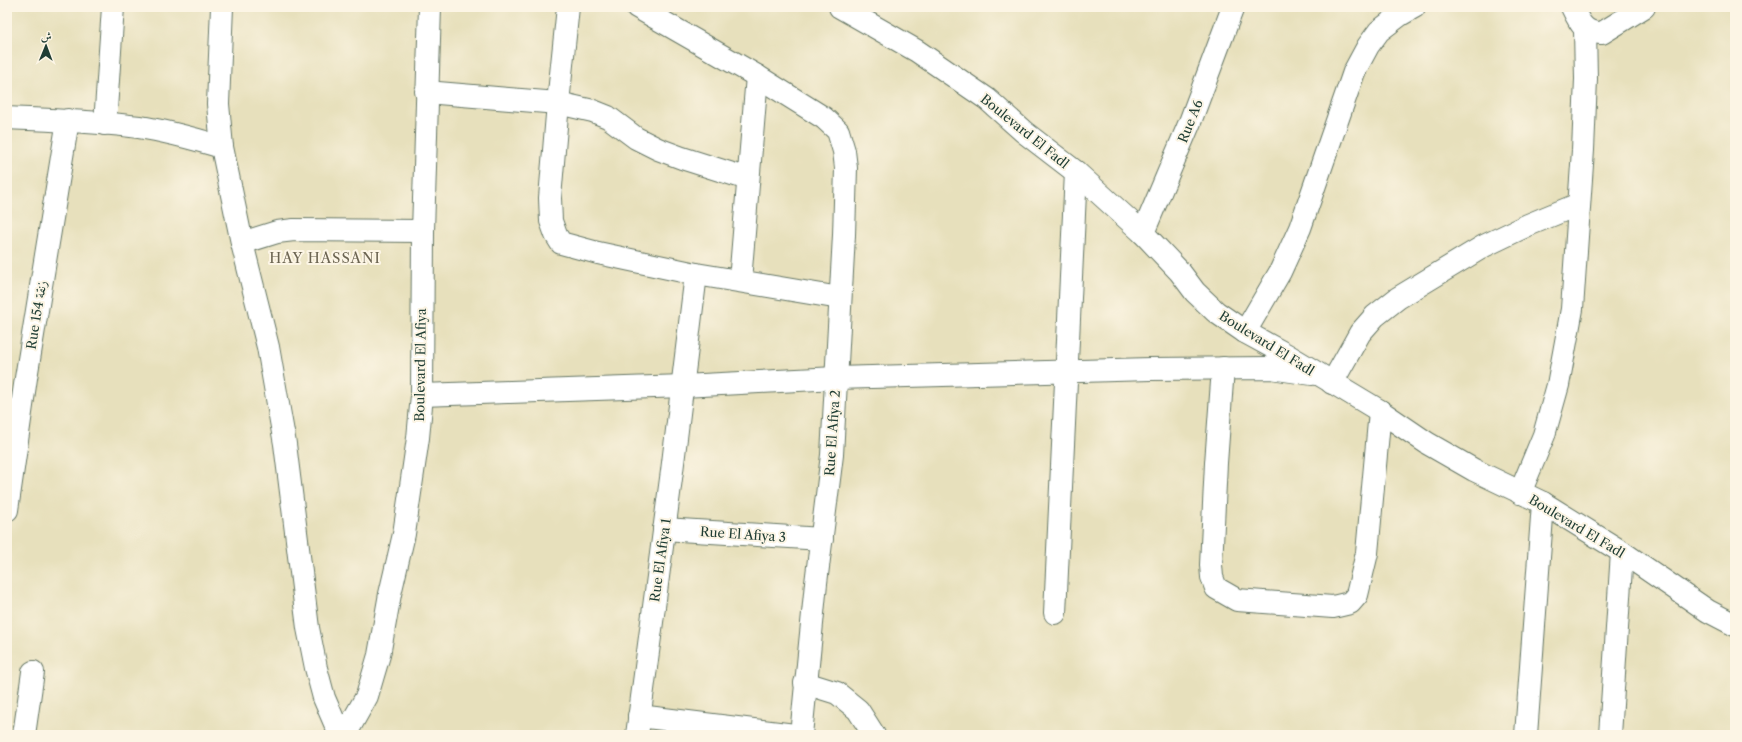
<svg xmlns="http://www.w3.org/2000/svg" width="1742" height="742" font-family="'Libre Caslon Text',Amiri,serif">
  <rect width="100%" height="100%" fill="#fcf5e5"/>
  <filter id="ink" filterUnits="userSpaceOnUse"><feTurbulence type="fractalNoise" baseFrequency=".025" numOctaves="2"/><feDisplacementMap in="SourceGraphic" scale="8" xChannelSelector="R" yChannelSelector="G"/><feConvolveMatrix kernelMatrix="1 2 1 2 8 2 1 2 1" color-interpolation-filters="sRGB"/></filter>
  <filter id="wash" filterUnits="userSpaceOnUse"><feTurbulence type="fractalNoise" baseFrequency=".012" numOctaves="4" result="noise"/><feDisplacementMap in="SourceGraphic" scale="16" xChannelSelector="R" yChannelSelector="G"/><feGaussianBlur stdDeviation="0.9" result="paint"/><feColorMatrix in="noise" values="0 0 0 0 0 0 0 0 0 0 0 0 0 0 0 0 0 1.4 0 .05"/><feComposite in="paint" operator="in"/></filter>
  <g filter="url(#wash)">
    <rect width="100%" height="100%" fill="#e7e0bc"/>
  </g>
  <g filter="url(#ink)">
    <g fill="none" stroke-linecap="round" stroke-linejoin="round">
      <!-- minor casing -->
      <g stroke="#657664" stroke-width="24">
        <g id="minor">
          <polyline points="222,7 218,104 222,147 242,243 268,347 285,444 308,628 316,668 324,698 340,735"/>
          <polyline points="568,7 558,103 550,198 551,221 556,235 561,243 598,253 696,274 840,298"/>
          <polyline points="637,7 757,76 824,118 838,131 844,151 846,168 844,235 832,455 816,583 801,735"/>
          <polyline points="840,7 917,51 987,99 1024,132 1076,172 1143,233 1180,272 1195,292 1216,312 1245,332 1287,355 1380,411 1427,443 1474,470 1543,503 1622,552 1708,611 1735,625"/>
          <path d="M 1572,7 C 1579,22 1584,34 1602,33 L 1644,7"/>
          <polyline points="426,92 558,103 593,111 608,117 636,138 658,149 682,158 748,179"/>
          <path d="M 7,118 C 51,120 95,121 139,127 C 167,131 195,139 222,147"/>
          <polyline points="105,124 113,7"/>
          <polyline points="1143,233 1190,122 1233,7"/>
          <polyline points="242,243 277,232 294,230 423,231"/>
          <polyline points="740,281 757,76"/>
          <polyline points="1245,332 1280,272 1300,228 1354,72 1368,46 1379,31 1400,15 1414,7"/>
          <polyline points="1223,368 1216,463 1211,565 1212,577 1216,588 1237,600 1333,607 1350,603 1357,595 1367,553 1380,411"/>
          <polyline points="1332,383 1360,333 1375,316 1398,298 1484,246 1528,225 1579,204"/>
          <polyline points="422,395 683,386 836,378 1150,369 1271,368 1312,374"/>
          <polyline points="1520,493 1544,435 1558,385 1572,309 1583,150 1586,79 1585,29"/>
          <polyline points="7,510 26,378 68,120"/>
          <polyline points="664,529 822,539"/>
          <polyline points="1055,613 1076,172"/>
          <polyline points="805,683 837,693 858,710 874,735"/>
          <polyline points="639,716 795,735"/>
          <polyline points="24,735 33,672"/>
          <polyline points="345,735 367,696 379,655 390,594 404,534 418,438 422,395 423,231 430,7"/>
          <polyline points="637,735 672,471 696,274"/>
          <polyline points="1526,735 1543,503"/>
          <polyline points="1610,735 1622,552"/>
        </g>
      </g>
      <!-- minor -->
      <use href="#minor" stroke="#fff" stroke-width="22"/>
    </g>
  </g>
  <g text-anchor="middle" stroke-width="4" stroke-linejoin="round" paint-order="stroke">
    <!-- street labels -->
    <g font-size="13" fill="#1f3d34" stroke="#fcf5e5">
      <text transform="translate(1190 121) rotate(-68)" y="5">Rue A6</text>
      <text transform="translate(1025 131) rotate(39)" y="5">Boulevard El Fadl</text>
      <text transform="translate(36 315) rotate(-81)" y="5">Rue 154 زنقة</text>
      <text transform="translate(1267 343) rotate(32)" y="5">Boulevard El Fadl</text>
      <text transform="translate(420 365) rotate(-89)" y="5">Boulevard El Afiya</text>
      <text transform="translate(832 433) rotate(-86)" y="5">Rue El Afiya 2</text>
      <text transform="translate(1577 526) rotate(31)" y="5">Boulevard El Fadl</text>
      <text transform="translate(743 534) rotate(4)" y="5">Rue El Afiya 3</text>
      <text transform="translate(660 560) rotate(-82)" y="5">Rue El Afiya 1</text>
    </g>
    <!-- neighbourhood labels -->
    <g font-size="14" letter-spacing="1" fill="#6c6552" stroke="#fcf5e5">
      <text x="325" y="263">HAY HASSANI</text>
    </g>
  </g>
  <!-- margin -->
  <rect width="1742" height="742" fill="none" stroke="#fcf5e5" stroke-width="24"/>
  <!-- north arrow -->
  <g transform="translate(46 46) rotate(1)" stroke="#fcf5e5" stroke-width="3" paint-order="stroke">
  <path d="M0-3L7 15L0 10L-7 15Z" fill="#1f3d34"/>
  <text y="-6" font-size="11" font-weight="bold" text-anchor="middle" fill="#1f3d34">ش</text>
  </g>
</svg>
